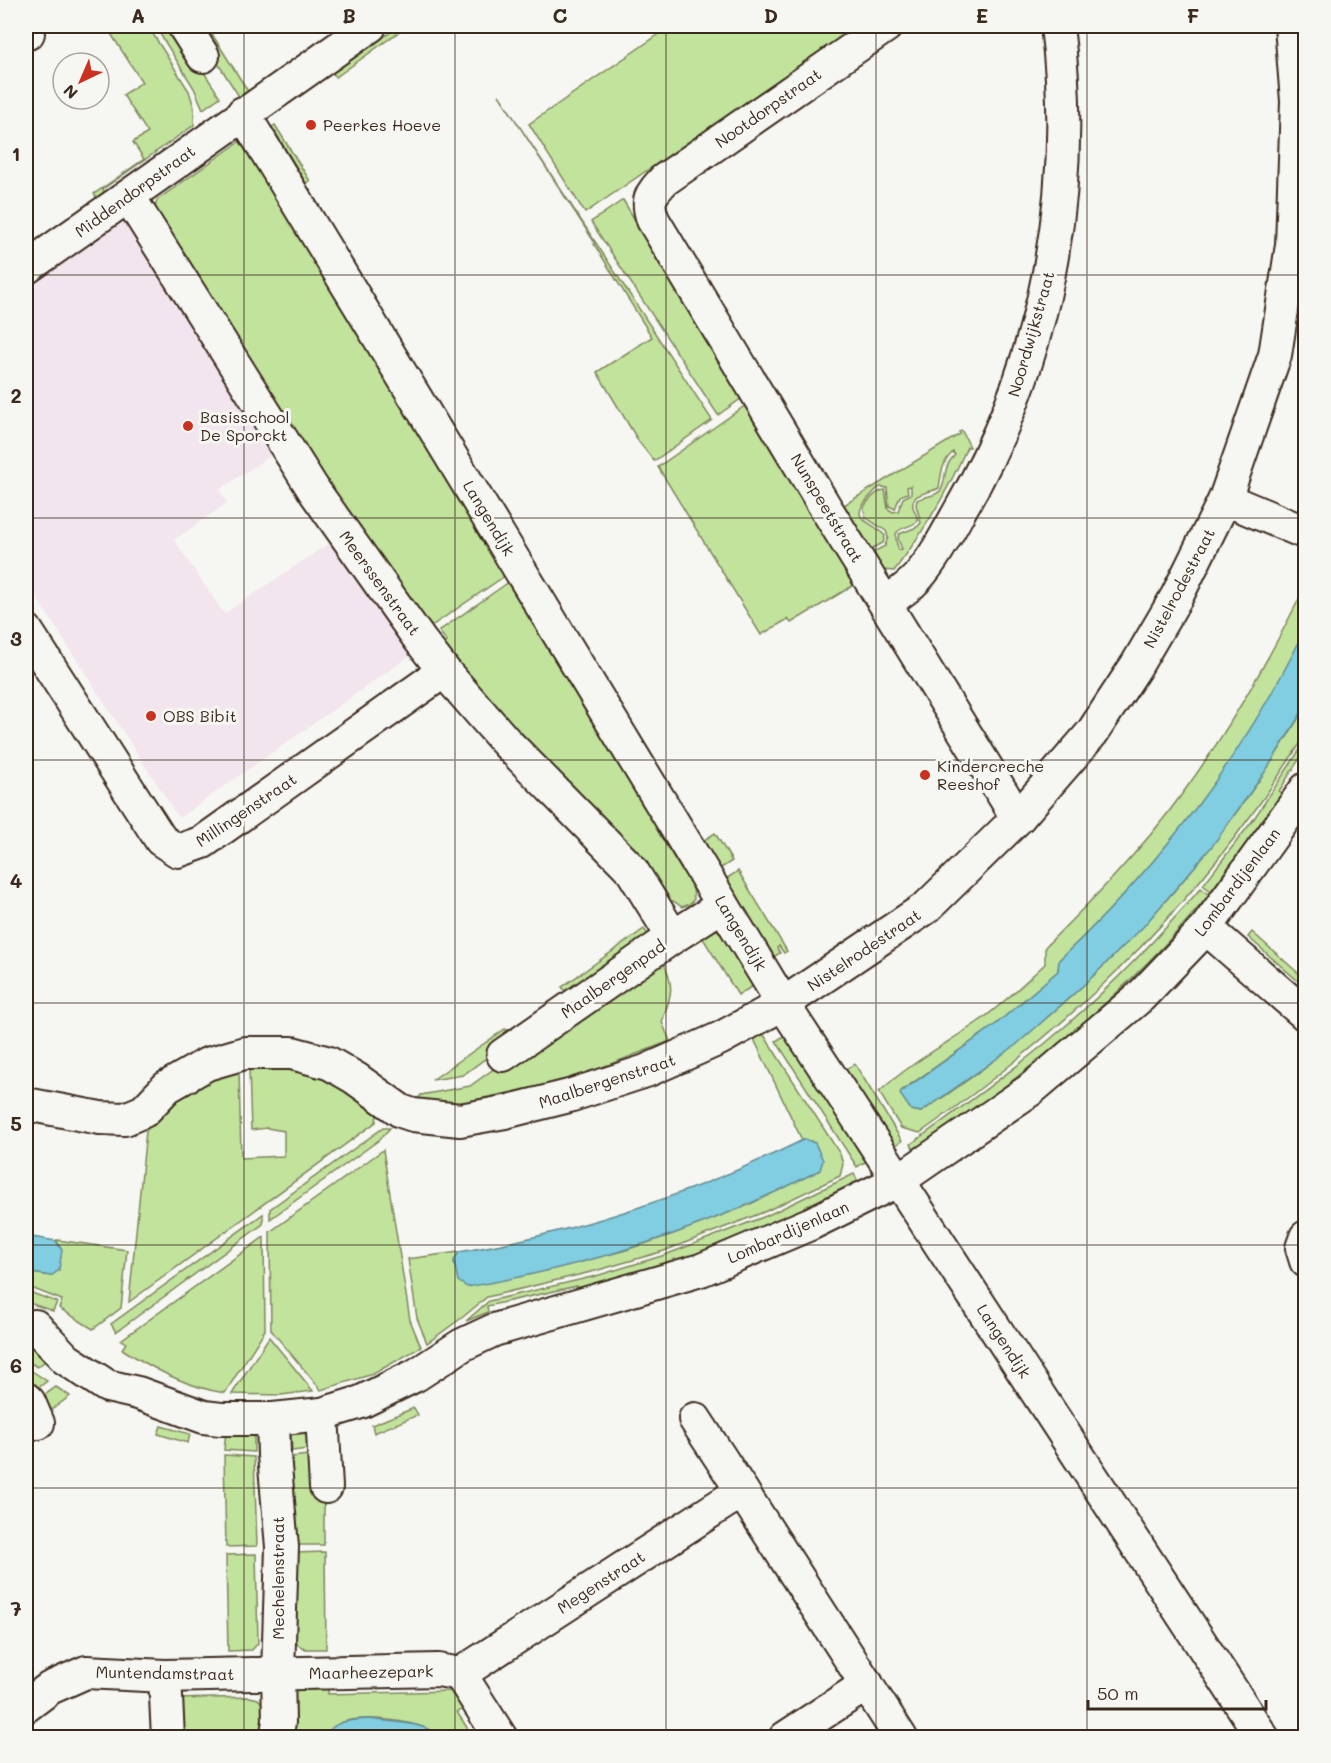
<svg xmlns="http://www.w3.org/2000/svg" width="1331" height="1763" font-family="Mali,sans-serif">
  <rect width="100%" height="100%" fill="#f6f6f2"/>
  <filter id="ink" filterUnits="userSpaceOnUse"><feTurbulence type="fractalNoise" baseFrequency=".0167" numOctaves="2"/><feDisplacementMap in="SourceGraphic" scale="12" xChannelSelector="R" yChannelSelector="G"/><feConvolveMatrix kernelMatrix="1 2 1 2 8 2 1 2 1" color-interpolation-filters="sRGB"/></filter>
  <g filter="url(#ink)">
    <!-- built -->
    <polygon fill="#f2e5ed" points="125,220 271,455 219,490 227,503 174,540 224,614 331,542 411,655 179,818 26,581 26,289"/>
    <!-- green -->
    <g fill="#c2e39c" stroke="#7e865d" stroke-width="1.5" fill-rule="evenodd">
      <polygon points="106,26 148,26 189,91 194,107 194,125 103,189 105,194 98,199 94,194 144,159 133,142 148,133 123,95 142,82"/>
      <polygon points="155,26 174,26 220,97 203,109 194,88"/>
      <polygon points="194,26 207,26 251,96 240,98"/>
      <polygon points="400,26 407,26 336,77 332,72"/>
      <polygon points="671,26 857,26 585,213 529,124"/>
      <polygon points="499,95 712,420 654,461 639,442 597,372 652,337 594,244 595,243"/>
      <polygon points="275,125 310,181 306,183 272,127"/>
      <path d="M 242,140 L 411,421 L 419,429 L 417,431 L 438,467 L 446,474 L 444,476 L 465,511 L 474,507 L 488,530 L 480,535 L 490,552 L 499,548 L 512,571 L 430,627 C 331,493 243,352 154,211 L 157,200 Z"/>
      <polygon points="623,200 742,398 718,415 591,222"/>
      <polygon points="746,405 854,585 791,623 788,619 761,635 658,467"/>
      <path d="M 962,431 L 970,447 L 967,447 C 948,491 923,533 894,571 L 883,570 L 873,552 L 885,546 L 888,537 L 886,531 L 865,517 L 864,507 C 868,500 878,490 885,490 L 888,509 L 893,512 L 898,511 L 903,498 L 911,494 L 911,486 L 907,487 L 908,493 L 900,496 L 895,509 L 889,506 L 887,488 C 879,485 877,489 872,494 C 845,522 870,518 885,536 L 883,543 L 871,549 L 844,505 L 960,434 L 959,432 ZM 953,452 L 955,455 C 941,468 947,484 940,491 C 935,497 924,496 917,500 L 916,505 L 921,523 L 917,527 L 899,534 L 898,539 L 902,549 L 899,550 C 889,524 904,532 918,521 C 917,516 915,512 913,507 C 910,492 931,493 939,488 C 941,474 942,462 953,452 Z"/>
      <polygon points="516,577 510,585 520,602 529,598 534,606 526,611 549,650 552,649 573,671 565,676 575,693 583,688 584,701 581,704 603,739 611,734 619,748 612,753 643,806 651,802 668,830 660,835 682,871 684,870 700,883 693,888 694,899 690,904 682,907 673,901 670,903 491,701 444,645 447,642 439,631"/>
      <path d="M 1305,587 C 1305,600 1309,620 1304,632 C 1295,659 1276,688 1261,713 C 1205,804 1137,887 1059,960 L 1058,971 L 995,1025 L 901,1091 L 911,1110 L 921,1112 C 1080,1008 1210,871 1305,707 C 1305,715 1308,727 1305,734 C 1303,741 1297,748 1293,754 C 1280,774 1267,794 1252,814 C 1157,945 1051,1040 920,1133 L 901,1128 L 879,1092 C 909,1064 944,1045 978,1022 C 1002,1005 1023,984 1045,964 L 1045,947 C 1093,899 1142,850 1182,794 C 1230,729 1269,659 1305,587 Z"/>
      <polygon points="1305,742 1305,750 1279,791 1284,794 1211,891 1203,885 1253,820"/>
      <polygon points="715,833 732,861 715,872 698,844"/>
      <polygon points="738,871 787,951 784,953 779,946 777,948 780,953 768,960 721,882"/>
      <path d="M 1201,888 L 1209,895 C 1124,997 1025,1077 914,1150 L 911,1144 C 955,1112 1000,1080 1042,1046 C 1100,998 1152,945 1201,888 Z"/>
      <polygon points="711,928 720,931 760,982 738,995 699,932"/>
      <polygon points="644,929 652,940 571,999 562,987"/>
      <polygon points="1252,932 1305,979 1305,987 1248,937"/>
      <path d="M 662,959 C 675,987 672,993 662,1022 L 670,1041 L 603,1067 L 604,1073 L 533,1094 L 531,1088 L 464,1102 L 464,1108 L 417,1100 L 421,1095 L 470,1086 L 506,1060 Z"/>
      <polygon points="505,1029 516,1036 463,1075 432,1080"/>
      <polygon points="762,1032 840,1154 843,1164 840,1176 764,1212 664,1251 595,1271 487,1297 463,1317 427,1343 417,1318 408,1259 459,1252 454,1261 458,1278 519,1277 623,1251 673,1234 746,1206 820,1170 821,1158 815,1143 805,1139 802,1140 753,1037"/>
      <polygon points="787,1034 868,1160 857,1167 776,1041"/>
      <polygon points="855,1064 902,1141 890,1149 840,1072"/>
      <path d="M 249,1067 C 308,1067 332,1076 377,1114 L 376,1122 L 129,1302 L 146,1131 L 171,1103 L 199,1083 L 239,1069 L 241,1158 L 284,1156 L 284,1131 L 267,1128 L 251,1130 Z"/>
      <polygon points="383,1128 390,1128 379,1140 270,1219 270,1209"/>
      <polygon points="383,1150 410,1320 421,1347 373,1374 321,1390 271,1330 270,1232"/>
      <polygon points="854,1174 859,1183 823,1202 700,1254 579,1292 577,1286 487,1306 488,1312 466,1321 489,1301 596,1276 665,1255 766,1216"/>
      <polygon points="263,1214 263,1224 116,1332 111,1324"/>
      <path d="M 264,1237 L 265,1330 L 225,1393 C 186,1387 154,1369 122,1349 L 126,1343 L 121,1340 Z"/>
      <path d="M 57,1240 L 127,1250 L 121,1308 L 93,1329 L 59,1308 L 62,1300 L 26,1286 L 26,1272 L 51,1276 C 62,1263 63,1255 57,1240 Z"/>
      <polygon points="26,1291 57,1302 53,1311 26,1302"/>
      <polygon points="269,1337 313,1391 281,1395 232,1394"/>
      <polygon points="26,1341 51,1357 37,1367 26,1360"/>
      <polygon points="26,1367 47,1381 32,1393 26,1391"/>
      <polygon points="56,1387 70,1396 42,1417 42,1397"/>
      <polygon points="414,1408 418,1415 374,1433 372,1425"/>
      <polygon points="161,1426 190,1434 188,1443 158,1434"/>
      <polygon points="316,1430 316,1448 292,1451 291,1433"/>
      <polygon points="226,1431 254,1434 254,1452 224,1450"/>
      <polygon points="316,1454 324,1491 324,1545 294,1545 292,1457"/>
      <polygon points="224,1455 254,1457 257,1546 226,1547"/>
      <polygon points="325,1552 326,1649 306,1649 298,1645 296,1639 294,1553"/>
      <polygon points="256,1554 258,1643 252,1650 228,1651 226,1555"/>
      <path d="M 328,1688 L 328,1694 L 451,1691 L 463,1709 L 457,1712 L 473,1737 L 440,1737 C 423,1720 368,1716 346,1721 C 337,1723 329,1730 324,1737 L 288,1738 L 292,1693 L 298,1689 Z"/>
      <polygon points="250,1697 258,1699 263,1704 260,1737 178,1737 177,1699"/>
    </g>
    <!-- water -->
    <g fill="#81cde1" stroke="#658c93" stroke-width="1.5">
      <path d="M 1305,630 L 1305,707 L 1267,769 L 1213,845 L 1143,927 L 1086,983 L 1016,1045 L 921,1112 L 911,1110 L 900,1094 L 901,1092 L 995,1025 L 1058,971 L 1059,960 C 1160,865 1244,755 1305,630 Z"/>
      <path d="M 805,1139 L 815,1143 L 823,1160 L 820,1170 C 709,1228 590,1266 467,1287 L 458,1281 L 454,1261 L 459,1252 C 580,1232 695,1193 805,1139 Z"/>
      <polygon points="26,1236 56,1241 62,1250 59,1270 51,1276 26,1272"/>
      <path d="M 369,1719 C 389,1722 424,1721 440,1737 L 324,1737 C 334,1720 351,1720 369,1719 Z"/>
    </g>
    <g fill="none" stroke-linecap="round" stroke-linejoin="round">
      <!-- minor casing -->
      <g stroke="#3b2a1e" stroke-width="36">
        <g id="minor">
          <polyline points="184,26 203,56"/>
          <path d="M 886,26 L 664,180 C 650,195 646,200 653,220 L 827,510 L 1012,809 L 1019,817"/>
          <polyline points="26,30 28,33"/>
          <polyline points="243,113 783,1004 1263,1738"/>
          <polyline points="129,197 315,492 420,640 444,671 506,742 631,869 673,937"/>
          <path d="M 26,268 C 141,188 255,106 370,26"/>
          <polyline points="1225,499 1306,533"/>
          <path d="M 885,603 C 896,596 908,588 917,578 C 935,558 950,528 963,505 C 1046,361 1078,189 1057,26"/>
          <polyline points="26,630 161,840 178,851 203,842 444,671"/>
          <polyline points="1206,928 1306,1015"/>
          <polyline points="503,1055 673,937 723,905"/>
          <polyline points="26,1104 100,1118 125,1119 144,1111 167,1087 207,1064 245,1053 292,1053 329,1063 355,1078 401,1111 413,1115 460,1120 505,1112 569,1096 646,1071 721,1038 783,1004 927,907 1019,817 1092,733 1136,666 1177,596 1225,499 1275,355 1292,245 1297,101 1291,26"/>
          <polyline points="1306,1237 1302,1248 1306,1261"/>
          <polyline points="35,1326 66,1359 107,1386 138,1393 204,1417 221,1419 273,1419 322,1414 361,1402 416,1375 462,1345 494,1330 701,1270 810,1224 899,1180 1030,1090 1141,996 1206,928 1306,789"/>
          <polyline points="26,1399 29,1402 38,1423"/>
          <polyline points="322,1414 326,1487"/>
          <polyline points="273,1419 274,1455 282,1547 278,1673 279,1722 276,1738"/>
          <polyline points="695,1419 742,1491"/>
          <polyline points="460,1674 742,1491 901,1738"/>
          <polyline points="165,1676 168,1738"/>
          <polyline points="26,1706 50,1688 86,1672 165,1676 438,1670 460,1674 501,1738"/>
          <polyline points="785,1738 867,1684"/>
        </g>
      </g>
      <!-- minor -->
      <use href="#minor" stroke="#f6f6f2" stroke-width="32"/>
    </g>
  </g>
  <!-- grid -->
  <path fill="none" stroke="#3b2a1e" stroke-width="1.5" stroke-opacity="0.55" d="M 244,26 L 244,1738M 455,26 L 455,1738M 666,26 L 666,1738M 876,26 L 876,1738M 1087,26 L 1087,1738M 26,275 L 1306,275M 26,518 L 1306,518M 26,760 L 1306,760M 26,1003 L 1306,1003M 26,1245 L 1306,1245M 26,1488 L 1306,1488"/>
  <!-- markers -->
  <g fill="#c8321e" stroke="#f6f6f2" stroke-width="2">
    <circle cx="311" cy="125" r="6"/>
    <circle cx="188" cy="426" r="6"/>
    <circle cx="151" cy="716" r="6"/>
    <circle cx="925" cy="775" r="6"/>
  </g>
  <g text-anchor="middle" stroke-width="6" stroke-linejoin="round" paint-order="stroke">
    <!-- street labels -->
    <g font-size="16" fill="#3b2a1e" stroke="#f6f6f2">
      <text transform="translate(768 108) rotate(-35)" y="6">Nootdorpstraat</text>
      <text transform="translate(135 191) rotate(-36)" y="6">Middendorpstraat</text>
      <text transform="translate(1031 334) rotate(-74)" y="6">Noordwijkstraat</text>
      <text transform="translate(827 508) rotate(59)" y="6">Nunspeetstraat</text>
      <text transform="translate(489 518) rotate(59)" y="6">Langendijk</text>
      <text transform="translate(380 583) rotate(54)" y="6">Meerssenstraat</text>
      <text transform="translate(1179 588) rotate(-62)" y="6">Nistelrodestraat</text>
      <text transform="translate(246 810) rotate(-34)" y="6">Millingenstraat</text>
      <text transform="translate(1237 882) rotate(-53)" y="6">Lombardijenlaan</text>
      <text transform="translate(741 933) rotate(59)" y="6">Langendijk</text>
      <text transform="translate(864 950) rotate(-34)" y="6">Nistelrodestraat</text>
      <text transform="translate(613 979) rotate(-35)" y="6">Maalbergenpad</text>
      <text transform="translate(607 1081) rotate(-18)" y="6">Maalbergenstraat</text>
      <text transform="translate(788 1232) rotate(-24)" y="6">Lombardijenlaan</text>
      <text transform="translate(1004 1341) rotate(57)" y="6">Langendijk</text>
      <text transform="translate(278 1578) rotate(-90)" y="6">Mechelenstraat</text>
      <text transform="translate(601 1582) rotate(-33)" y="6">Megenstraat</text>
      <text transform="translate(371 1672) rotate(-1)" y="6">Maarheezepark</text>
      <text transform="translate(165 1673) rotate(1)" y="6">Muntendamstraat</text>
    </g>
    <!-- poi labels -->
    <g font-size="16" fill="#3b2a1e" stroke="#f6f6f2" text-anchor="start">
      <text x="323" y="131">Peerkes Hoeve</text>
      <text x="200" y="423">Basisschool<tspan x="200" dy="18">De Sporckt</tspan></text>
      <text x="163" y="722">OBS Bibit</text>
      <text x="937" y="772">Kindercreche<tspan x="937" dy="18">Reeshof</tspan></text>
    </g>
  </g>
  <!-- margin -->
  <rect width="1331" height="1763" fill="none" stroke="#f6f6f2" stroke-width="66"/>
  <!-- north arrow -->
  <g transform="translate(81 81) rotate(224)"><circle r="28" fill="#f6f6f2" stroke="#aba49d" stroke-width="1.5"/>
  <path d="M0-4.5L10 22L0 15L-10 22Z" fill="#c8321e"/>
  <text y="-9" font-size="16" font-weight="bold" text-anchor="middle" fill="#3b2a1e">N</text>
  </g>
  <!-- scale -->
  <path d="M1088 1700v9h178v-9" fill="none" stroke="#3b2a1e" stroke-width="3"/>
  <text x="1097" y="1700" font-size="18" fill="#3b2a1e" stroke="#f6f6f2" stroke-width="4.5" paint-order="stroke">50 m</text>
  <rect x="33" y="33" width="1265" height="1697" fill="none" stroke="#3b2a1e" stroke-width="2"/>
  <g font-size="20" text-anchor="middle" font-weight="bold" fill="#3b2a1e">
    <text x="138" y="23">A</text>
    <text x="349" y="23">B</text>
    <text x="560" y="23">C</text>
    <text x="771" y="23">D</text>
    <text x="982" y="23">E</text>
    <text x="1193" y="23">F</text>
    <text x="16" y="161">1</text>
    <text x="16" y="403">2</text>
    <text x="16" y="646">3</text>
    <text x="16" y="888">4</text>
    <text x="16" y="1131">5</text>
    <text x="16" y="1373">6</text>
    <text x="16" y="1616">7</text>
  </g>
</svg>
